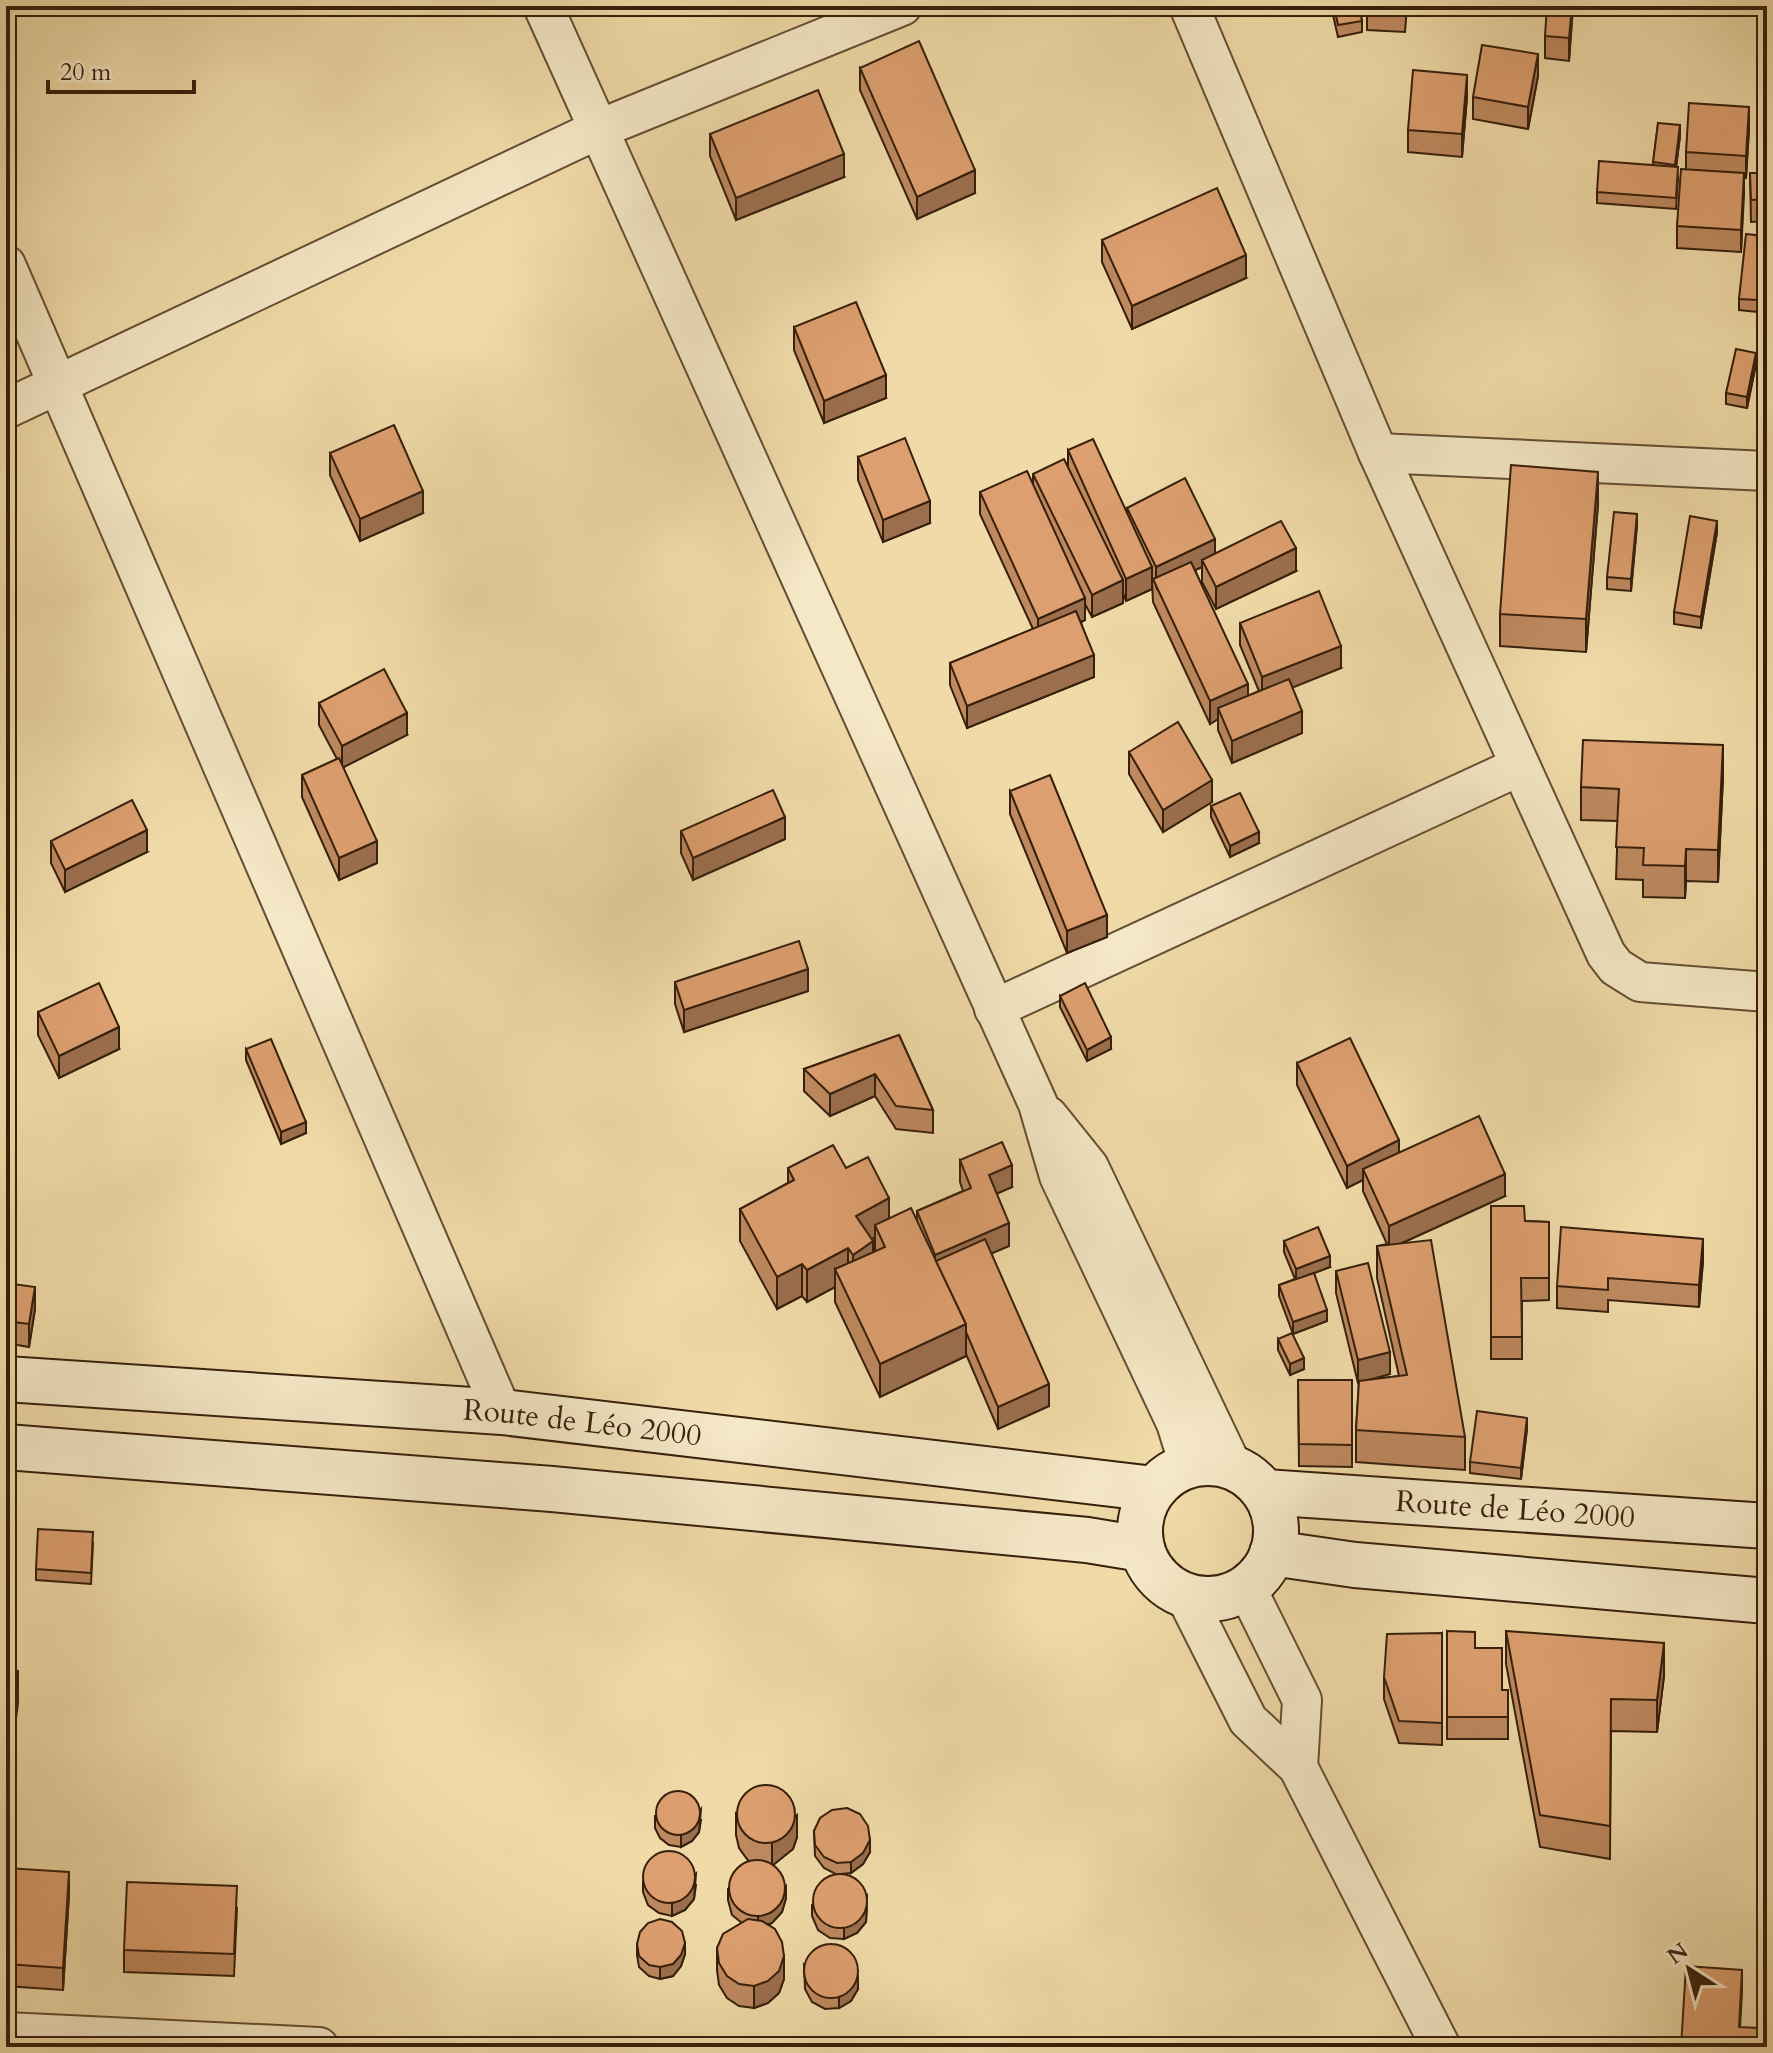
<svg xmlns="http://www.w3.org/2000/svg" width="1773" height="2053" font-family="Cardo,serif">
  <rect width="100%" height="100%" fill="#f0dba8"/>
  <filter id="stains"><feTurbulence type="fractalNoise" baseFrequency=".0025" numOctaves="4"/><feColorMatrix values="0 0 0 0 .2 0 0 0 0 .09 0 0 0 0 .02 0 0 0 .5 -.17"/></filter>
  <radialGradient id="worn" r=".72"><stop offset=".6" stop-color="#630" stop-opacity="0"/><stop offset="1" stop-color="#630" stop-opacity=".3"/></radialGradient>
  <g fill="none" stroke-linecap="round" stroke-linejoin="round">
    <!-- street casing -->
    <g stroke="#644e33" stroke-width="42">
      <g id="street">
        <polyline points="543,6 1038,1104 1059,1176 1176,1423 1189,1465"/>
        <polyline points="1189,6 1378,453 1606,954 1616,967 1640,982 1767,992"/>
        <polyline points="6,265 502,1412"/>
        <polyline points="6,409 599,129 902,6"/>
        <polyline points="1378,453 1767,471"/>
        <polyline points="994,1009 1520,766"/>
        <polyline points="1048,1116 1089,1167 1232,1466"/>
        <polyline points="1246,1587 1302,1700 1298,1767"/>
        <polyline points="1185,1595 1248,1720 1298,1767 1441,2047"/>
        <polyline points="6,2032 319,2047"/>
      </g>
    </g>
    <!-- secondary casing -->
    <g stroke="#361f0c" stroke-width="48">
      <g id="secondary">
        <path id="s1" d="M 6,1379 L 502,1412 L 1154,1489"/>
        <polyline points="6,1447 552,1489 1087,1540 1142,1549"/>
        <circle cx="1208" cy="1531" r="68"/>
        <path id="s2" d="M 1264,1492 L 1767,1526"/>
        <polyline points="1272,1553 1355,1565 1767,1601"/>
      </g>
    </g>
    <!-- street -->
    <use href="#street" stroke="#f5e8c6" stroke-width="38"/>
    <!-- secondary -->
    <use href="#secondary" stroke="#f5e8c6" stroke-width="44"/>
  </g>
  <!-- wall -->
  <g fill="#be895f" stroke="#361f0c" stroke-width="2" fill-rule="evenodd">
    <polygon points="1331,6 1359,6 1362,21 1362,32 1338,37"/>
    <polygon points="1367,6 1407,6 1405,32 1367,30"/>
    <polygon points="1573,6 1569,61 1545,58 1545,36"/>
    <polygon points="860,68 975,193 917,219 860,90"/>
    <polygon points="1538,76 1528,129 1473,119 1473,97"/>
    <polygon points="1467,97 1462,157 1408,152 1408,130"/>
    <polygon points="1658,123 1680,136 1676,167 1678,178 1676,209 1597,203 1597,192 1653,165"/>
    <polygon points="1749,129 1746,178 1744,178 1741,252 1677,248 1677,226 1686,169 1686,152"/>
    <polygon points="710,134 844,177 736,220 710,156"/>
    <polygon points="1750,173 1767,173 1767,221 1751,222"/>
    <polygon points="1102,240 1246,278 1132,329 1102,262"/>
    <polygon points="1764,247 1757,312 1739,310 1739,299"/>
    <polygon points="794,327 886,398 824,423 794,350"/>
    <polygon points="1756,364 1747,408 1726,404 1726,393"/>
    <polygon points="1068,450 1127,512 1127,508 1215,553 1296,571 1216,609 1202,582 1202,567 1195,570 1248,696 1259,691 1240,645 1240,623 1341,668 1292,687 1302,733 1232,763 1218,730 1218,719 1210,724 1153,602 1152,581 1152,589 1126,601 1123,593 1123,603 1092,617 1085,604 1085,620 1081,622 1094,677 967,728 950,685 950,663 1033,629 980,514 980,492 1033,484 1033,474 1068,466"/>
    <polygon points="330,453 423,513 360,541 330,475"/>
    <polygon points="858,457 930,523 883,542 858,480"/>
    <polygon points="1598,504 1586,652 1500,646 1500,614"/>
    <polygon points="1637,525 1631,591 1607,589 1607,577"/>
    <polygon points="1717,532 1701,628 1674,624 1674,612"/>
    <polygon points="319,703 407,735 343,767 377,863 339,880 302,797 302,775 337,759 319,725"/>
    <polygon points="1129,752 1212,802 1163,832 1129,774"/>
    <polygon points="1723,777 1718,882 1686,881 1685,898 1643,897 1643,880 1616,879 1618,821 1581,820 1581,787"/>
    <polygon points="1010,791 1107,937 1067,953 1010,814"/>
    <polygon points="1211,806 1259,843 1230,857 1211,817"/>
    <polygon points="681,831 785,839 693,880 681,853"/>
    <polygon points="51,841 147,852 65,892 51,863"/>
    <polygon points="675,982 808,991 684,1032 675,1004"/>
    <polygon points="1060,996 1111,1049 1087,1061 1060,1007"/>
    <polygon points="38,1012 119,1049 59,1078 38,1035"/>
    <polygon points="899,1035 933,1110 933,1133 896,1129 875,1096 830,1116 804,1091 804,1069"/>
    <polygon points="246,1049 306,1133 281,1144 246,1060"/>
    <polygon points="1297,1063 1399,1152 1505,1196 1402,1243 1465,1437 1465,1470 1356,1462 1356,1430 1359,1382 1358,1383 1336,1293 1336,1271 1390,1374 1369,1380 1399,1376 1377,1278 1377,1246 1387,1244 1363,1191 1363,1180 1347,1188 1297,1085"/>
    <path d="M 960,1160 L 1012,1187 L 996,1194 L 1009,1246 L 991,1253 L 1049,1406 L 998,1429 L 966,1354 L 966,1356 L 880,1397 L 835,1302 L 835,1287 L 807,1302 L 802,1296 L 777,1309 L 740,1241 L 740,1209 L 788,1183 L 788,1168 L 846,1168 L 889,1219 L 917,1219 L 917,1211 L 963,1191 L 960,1182 ZM 875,1237 L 875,1251 L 873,1252 L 872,1239 Z"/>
    <polygon points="1491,1206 1525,1221 1549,1222 1549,1300 1522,1301 1522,1359 1491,1359"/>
    <polygon points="1284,1241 1330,1267 1314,1273 1327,1321 1293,1334 1279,1296 1279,1285 1295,1279 1284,1252"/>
    <polygon points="1703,1261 1699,1307 1608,1300 1608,1312 1557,1308 1557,1286"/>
    <polygon points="6,1283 35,1309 29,1347 6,1343"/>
    <polygon points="1278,1339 1304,1369 1290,1375 1278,1350"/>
    <polygon points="1298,1380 1352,1380 1352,1467 1299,1466"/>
    <polygon points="1527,1429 1521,1479 1470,1473 1470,1462"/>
    <polygon points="93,1543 91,1584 36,1580 36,1569"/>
    <polygon points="1447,1631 1475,1648 1502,1690 1508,1690 1508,1739 1447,1739"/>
    <polygon points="1506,1631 1664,1676 1657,1732 1611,1731 1610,1859 1540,1847 1506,1664"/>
    <polygon points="1442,1633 1442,1745 1399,1743 1384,1699 1384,1677"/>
    <polygon points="736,1813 797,1837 793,1849 773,1865 786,1898 782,1912 772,1923 768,1925 784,1979 779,1993 768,2003 754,2008 739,2006 727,1998 719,1985 717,1970 717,1948 742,1923 732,1915 728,1900 728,1889 749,1861 747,1859 739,1848 736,1835"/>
    <polygon points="655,1816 701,1820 699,1832 692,1841 681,1847 669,1845 660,1838 655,1828"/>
    <polygon points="814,1831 870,1852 863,1864 851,1873 840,1874 867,1907 866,1922 857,1933 844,1939 830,1938 818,1930 812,1916 812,1905 836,1874 824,1868 815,1856"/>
    <polygon points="6,1868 69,1894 63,1990 6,1986"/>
    <polygon points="643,1881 696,1885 694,1899 685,1910 672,1916 659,1913 648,1905 643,1892"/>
    <polygon points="237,1908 234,1976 124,1972 124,1950"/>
    <polygon points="637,1944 685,1954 681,1966 673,1976 660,1979 649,1976 639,1967 637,1955"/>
    <polygon points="804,1964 858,1989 851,2001 839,2008 825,2009 812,2002 805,1989"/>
  </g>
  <!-- shaded-wall -->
  <g fill="#9b6f4e" stroke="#361f0c" stroke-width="2">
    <polygon points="1572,6 1573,6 1569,61 1569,38"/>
    <polygon points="1538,54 1538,76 1528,129 1528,107"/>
    <polygon points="1467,75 1467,97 1462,157 1462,134"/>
    <polygon points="1749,107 1749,129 1746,178 1746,156"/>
    <polygon points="1680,125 1680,136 1675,176 1675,165"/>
    <polygon points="844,154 844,177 736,220 736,198"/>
    <polygon points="975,170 975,193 917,219 917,197"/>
    <polygon points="1744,173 1744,195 1741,252 1741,230"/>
    <polygon points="1764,236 1764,247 1757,312 1757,300"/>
    <polygon points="1246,255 1246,278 1132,329 1132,306"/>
    <polygon points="1756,353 1756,364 1747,408 1747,397"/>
    <polygon points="886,375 886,398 824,423 824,401"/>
    <polygon points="1598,472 1598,504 1586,652 1586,619"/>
    <polygon points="423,491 423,513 360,541 360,519"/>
    <polygon points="930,501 930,523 883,542 883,520"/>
    <polygon points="1637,514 1637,525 1631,591 1631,579"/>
    <polygon points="1717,521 1717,532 1701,628 1701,617"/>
    <polygon points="1215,539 1215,561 1202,560 1202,567 1157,589 1156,586 1156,567"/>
    <polygon points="1296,548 1296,571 1216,609 1216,587"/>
    <polygon points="1152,567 1152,589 1126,601 1126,579"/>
    <polygon points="1123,580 1123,603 1092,617 1092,595"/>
    <polygon points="1085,598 1085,620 1038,641 1038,619"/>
    <polygon points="1341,646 1341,668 1262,700 1262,677"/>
    <polygon points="1094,655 1094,677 967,728 967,706"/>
    <polygon points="1248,684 1248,706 1218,708 1218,719 1210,724 1210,701"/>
    <polygon points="1302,711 1302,733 1232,763 1232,741"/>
    <polygon points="407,713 407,735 342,768 342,746"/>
    <polygon points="1723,745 1723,777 1718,882 1718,850"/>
    <polygon points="1212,780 1212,802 1163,832 1163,810"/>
    <polygon points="785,817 785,839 693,880 693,858"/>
    <polygon points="147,830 147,852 65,892 65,870"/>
    <polygon points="1259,832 1259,843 1230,857 1230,846"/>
    <polygon points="377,841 377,863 339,880 339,858"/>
    <polygon points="1686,849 1686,881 1685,898 1685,866"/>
    <polygon points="1107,915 1107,937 1067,953 1067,931"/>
    <polygon points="808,969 808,991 684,1032 684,1010"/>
    <polygon points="119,1027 119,1049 59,1078 59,1056"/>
    <polygon points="1111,1037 1111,1049 1087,1061 1087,1050"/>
    <polygon points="875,1074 875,1096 830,1116 830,1094"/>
    <polygon points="306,1122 306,1133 281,1144 281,1132"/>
    <polygon points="1399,1140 1399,1163 1363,1169 1363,1180 1347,1188 1347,1166"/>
    <polygon points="1012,1165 1012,1187 989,1197 989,1175"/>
    <polygon points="1505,1174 1505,1196 1389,1249 1389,1226"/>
    <polygon points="889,1198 889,1230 875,1225 875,1237 856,1248 856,1216"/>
    <polygon points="1009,1223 1009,1246 941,1275 935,1262 935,1255"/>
    <polygon points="1703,1239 1703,1261 1699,1307 1699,1285"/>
    <polygon points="873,1241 873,1274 853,1288 853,1255"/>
    <polygon points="848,1248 848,1281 835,1269 835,1287 807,1302 807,1270"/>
    <polygon points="1330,1256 1330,1267 1296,1280 1296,1269"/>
    <polygon points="802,1264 802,1296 777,1309 777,1277"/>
    <polygon points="35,1287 35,1309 29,1347 29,1324"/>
    <polygon points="1327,1310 1327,1321 1293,1334 1293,1322"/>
    <polygon points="966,1324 966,1356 880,1397 880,1364"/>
    <polygon points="1390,1352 1390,1374 1358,1383 1358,1360"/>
    <polygon points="1304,1358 1304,1369 1290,1375 1290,1364"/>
    <polygon points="1049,1384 1049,1406 998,1429 998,1407"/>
    <polygon points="1527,1418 1527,1429 1521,1479 1521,1468"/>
    <polygon points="1664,1643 1664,1676 1657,1732 1657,1700"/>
    <polygon points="18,1671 18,1703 6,1799 6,1766"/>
    <polygon points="701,1809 699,1832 692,1841 681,1847 681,1835"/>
    <polygon points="797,1815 797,1837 793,1849 772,1866 772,1843"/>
    <polygon points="870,1840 870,1852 863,1864 851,1873 851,1862"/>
    <polygon points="69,1872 69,1894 63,1990 63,1968"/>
    <polygon points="696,1874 694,1899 685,1910 672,1916 672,1904"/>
    <polygon points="786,1886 786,1898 782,1912 772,1923 758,1928 758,1917"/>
    <polygon points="867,1896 866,1922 857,1933 844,1939 844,1928"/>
    <polygon points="685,1943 685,1954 681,1966 673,1976 660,1979 660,1967"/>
    <polygon points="784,1956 784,1979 779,1993 768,2003 754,2008 754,1986"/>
    <polygon points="1742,1970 1742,1992 1739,2047 1739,2027"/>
    <polygon points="858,1977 858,1989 851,2001 839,2008 839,1997"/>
  </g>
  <!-- building -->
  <g fill="#dd9f6f" stroke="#361f0c" stroke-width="2">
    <polygon points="1334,6 1359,6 1362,21 1338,25"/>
    <polygon points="1367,6 1405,6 1405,10 1367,8"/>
    <polygon points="1547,6 1572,6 1569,38 1545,36"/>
    <polygon points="919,41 975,170 917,197 860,68"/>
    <polygon points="1482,45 1538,54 1528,107 1473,97"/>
    <polygon points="1413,70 1467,75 1462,134 1408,130"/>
    <polygon points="818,90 844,154 736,198 710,134"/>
    <polygon points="1689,103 1749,107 1746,156 1686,152"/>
    <polygon points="1658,123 1680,125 1675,165 1653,162"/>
    <polygon points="1599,161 1678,167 1676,198 1597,192"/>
    <polygon points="1681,169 1744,173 1741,230 1677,226"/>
    <polygon points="1750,173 1767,173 1767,199 1751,200"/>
    <polygon points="1217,188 1246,255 1132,306 1102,240"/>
    <polygon points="1746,234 1764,236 1757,300 1739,299"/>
    <polygon points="856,302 886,375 824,401 794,327"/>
    <polygon points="1736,349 1756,353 1747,397 1726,393"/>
    <polygon points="394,425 423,491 360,519 330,453"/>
    <polygon points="905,438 930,501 883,520 858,457"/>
    <polygon points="1093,439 1152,567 1126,579 1068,450"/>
    <polygon points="1064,459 1123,580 1092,595 1033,474"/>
    <polygon points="1511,465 1598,472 1586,619 1500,614"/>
    <polygon points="1027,471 1085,598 1038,619 980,492"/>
    <polygon points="1185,478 1215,539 1156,567 1127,508"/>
    <polygon points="1614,512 1637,514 1631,579 1607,577"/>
    <polygon points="1690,516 1717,521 1701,617 1674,612"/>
    <polygon points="1281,521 1296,548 1216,587 1202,560"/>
    <polygon points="1191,562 1248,684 1210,701 1153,579"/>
    <polygon points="1319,591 1341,646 1262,677 1240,623"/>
    <polygon points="1076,611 1094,655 967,706 950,663"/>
    <polygon points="384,669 407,713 342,746 319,703"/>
    <polygon points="1289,679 1302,711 1232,741 1218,708"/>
    <polygon points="1178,722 1212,780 1163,810 1129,752"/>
    <polygon points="1583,740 1723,745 1718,850 1686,849 1685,866 1643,865 1644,848 1616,847 1619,789 1581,787"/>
    <polygon points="339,758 377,841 339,858 302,775"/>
    <polygon points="1050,775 1107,915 1067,931 1010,791"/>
    <polygon points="773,790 785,817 693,858 681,831"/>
    <polygon points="1240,793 1259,832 1230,846 1211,806"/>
    <polygon points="132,800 147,830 65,870 51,841"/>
    <polygon points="799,941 808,969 684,1010 675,982"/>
    <polygon points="99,983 119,1027 59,1056 38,1012"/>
    <polygon points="1085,983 1111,1037 1087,1050 1060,996"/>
    <polygon points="899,1035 933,1110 896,1106 875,1074 830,1094 804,1069"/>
    <polygon points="1350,1038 1399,1140 1347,1166 1297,1063"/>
    <polygon points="271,1039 306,1122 281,1132 246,1049"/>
    <polygon points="1479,1116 1505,1174 1389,1226 1363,1169"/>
    <polygon points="1002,1142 1012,1165 989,1175 1009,1223 935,1255 917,1211 971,1188 960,1160"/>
    <polygon points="833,1145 846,1168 868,1157 889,1198 856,1216 873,1241 853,1255 848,1248 807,1270 802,1264 777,1277 740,1209 794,1180 788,1168"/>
    <polygon points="1491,1206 1524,1206 1525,1221 1549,1222 1549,1278 1521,1278 1522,1337 1491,1337"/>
    <polygon points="911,1208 966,1324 880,1364 835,1269 885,1247 875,1225"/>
    <polygon points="1318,1227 1330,1256 1296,1269 1284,1241"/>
    <polygon points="1561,1227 1703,1239 1699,1285 1608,1278 1608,1290 1557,1286"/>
    <polygon points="985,1239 1049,1384 998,1407 966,1332 966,1324 936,1261"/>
    <polygon points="1431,1240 1465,1437 1356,1430 1359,1381 1407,1375 1377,1246"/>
    <polygon points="1368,1263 1390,1352 1358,1360 1336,1271"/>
    <polygon points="1314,1273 1327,1310 1293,1322 1279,1285"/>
    <polygon points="6,1283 35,1287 29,1324 6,1321"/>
    <polygon points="1292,1333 1304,1358 1290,1364 1278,1339"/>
    <polygon points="1298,1380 1352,1380 1352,1445 1299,1444"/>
    <polygon points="1477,1411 1527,1418 1521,1468 1470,1462"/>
    <polygon points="38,1529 93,1532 91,1573 36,1569"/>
    <polygon points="1447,1631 1475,1632 1475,1648 1502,1648 1502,1690 1508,1690 1508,1717 1447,1717"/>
    <polygon points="1506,1631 1664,1643 1657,1700 1611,1699 1610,1826 1540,1815"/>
    <polygon points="1442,1633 1442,1723 1399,1721 1384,1677 1387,1634"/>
    <polygon points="6,1669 18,1671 6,1766"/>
    <circle cx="766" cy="1814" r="29"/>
    <circle cx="678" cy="1813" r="22"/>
    <polygon points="847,1808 860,1814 868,1826 870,1840 863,1853 851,1862 837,1863 824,1857 815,1845 814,1831 820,1818 832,1810"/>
    <circle cx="669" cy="1877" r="26"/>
    <circle cx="757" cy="1888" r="28"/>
    <polygon points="6,1868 69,1872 63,1968 6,1964"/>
    <circle cx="840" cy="1901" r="27"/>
    <polygon points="127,1882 237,1886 234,1954 124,1950"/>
    <polygon points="660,1919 672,1922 682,1931 685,1943 681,1955 673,1964 660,1967 649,1965 639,1956 637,1944 640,1932 648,1923"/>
    <polygon points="748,1919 762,1921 775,1929 782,1942 784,1956 779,1971 768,1981 754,1986 739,1984 727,1976 719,1963 717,1948 723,1934"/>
    <circle cx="831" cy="1971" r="27"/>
    <polygon points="1686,1966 1742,1970 1739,2027 1758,2028 1757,2047 1681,2047"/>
    <polygon points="21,2043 44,2047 20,2047"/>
  </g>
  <g text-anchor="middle" stroke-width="7" stroke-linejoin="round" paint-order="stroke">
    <!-- street labels -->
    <g font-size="30" fill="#361f0c" stroke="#f5e8c6">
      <text dy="10" stroke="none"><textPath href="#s1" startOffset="578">Route de Léo 2000</textPath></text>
      <text dy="10" stroke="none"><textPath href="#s2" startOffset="252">Route de Léo 2000</textPath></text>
    </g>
  </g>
  <!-- margin -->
  <rect width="1773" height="2053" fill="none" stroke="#f0dba8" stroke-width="32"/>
  <rect x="8" y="8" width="1757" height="2037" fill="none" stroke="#361f0c" stroke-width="4"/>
  <rect x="16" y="16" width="1741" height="2021" fill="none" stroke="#361f0c" stroke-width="2"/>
  <!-- north arrow -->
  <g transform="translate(1689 1969) rotate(324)" stroke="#f5e8c6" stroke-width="6" paint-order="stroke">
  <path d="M0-6L14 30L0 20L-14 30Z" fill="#361f0c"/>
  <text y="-12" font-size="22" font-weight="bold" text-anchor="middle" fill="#361f0c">N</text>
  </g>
  <!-- scale -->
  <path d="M48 80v12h146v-12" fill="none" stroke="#361f0c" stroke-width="4"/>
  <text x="60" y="80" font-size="24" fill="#361f0c" stroke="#f5e8c6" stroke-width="6" paint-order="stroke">20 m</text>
  <rect width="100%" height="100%" filter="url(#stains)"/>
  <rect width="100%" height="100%" fill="url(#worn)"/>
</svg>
